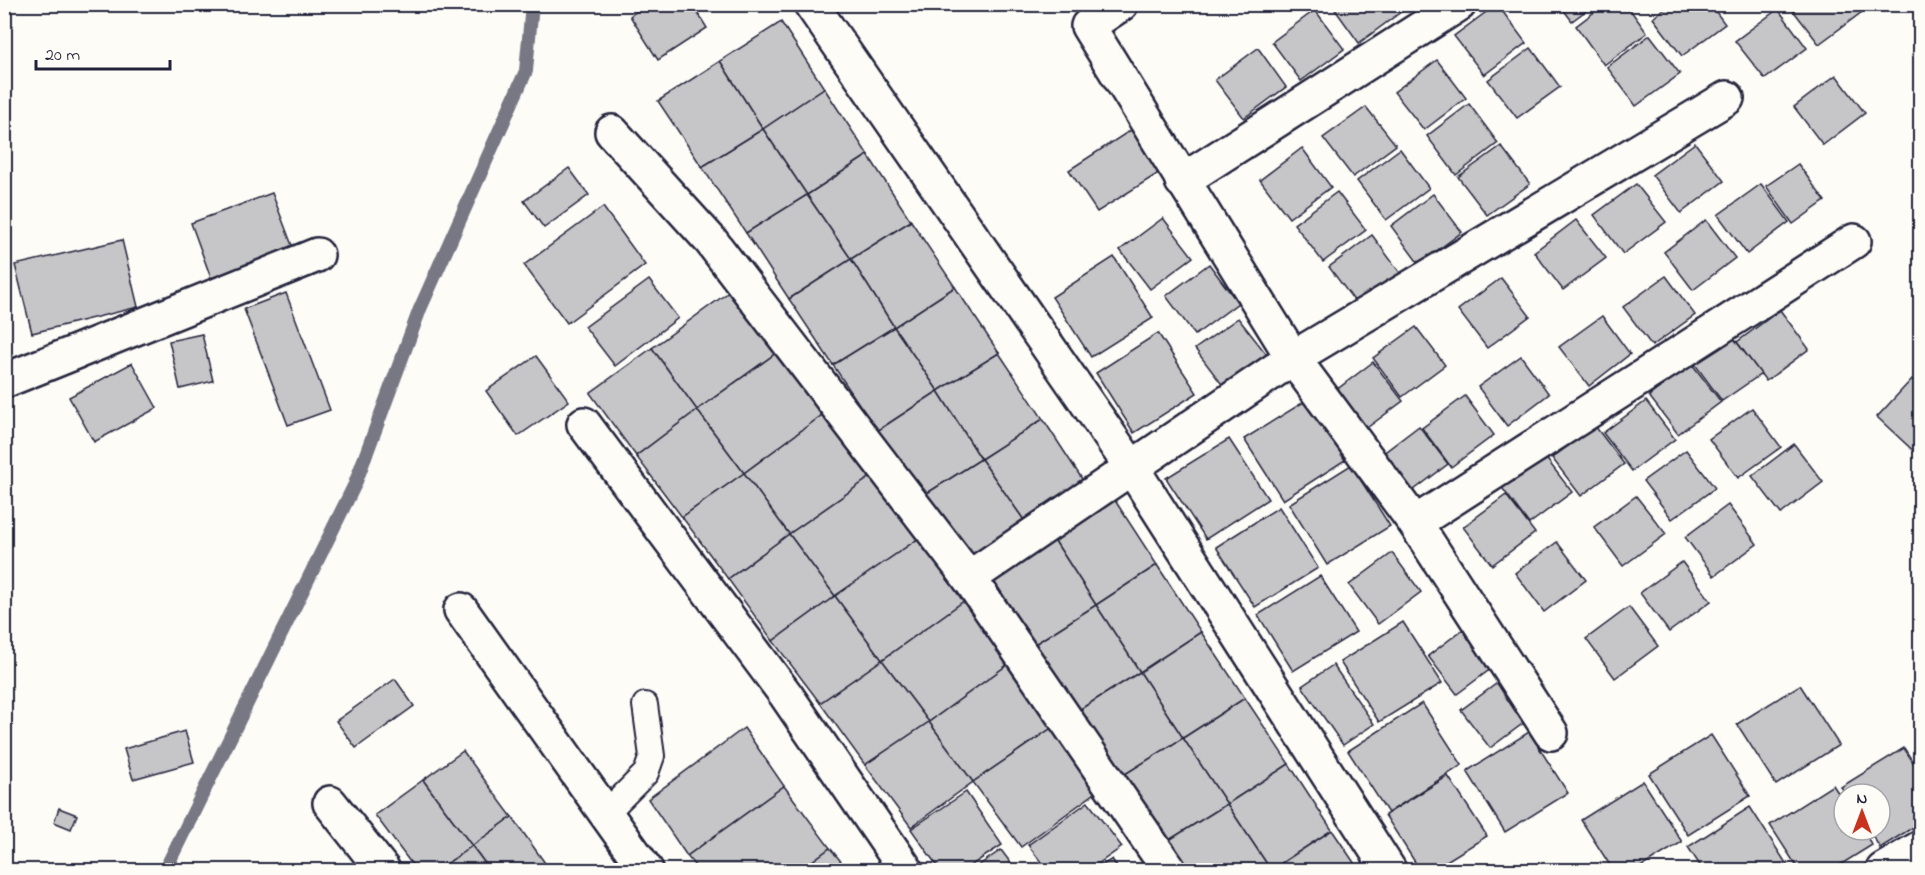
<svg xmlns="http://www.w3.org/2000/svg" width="1925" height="875" font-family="'Indie Flower',sans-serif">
  <rect width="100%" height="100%" fill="#fdfcf7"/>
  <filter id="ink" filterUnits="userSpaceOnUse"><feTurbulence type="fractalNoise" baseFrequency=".0167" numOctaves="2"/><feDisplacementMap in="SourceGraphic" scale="12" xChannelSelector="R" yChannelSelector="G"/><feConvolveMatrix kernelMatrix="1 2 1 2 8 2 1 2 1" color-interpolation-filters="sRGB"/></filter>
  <g filter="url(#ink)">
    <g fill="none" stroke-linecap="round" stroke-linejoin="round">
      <!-- stream -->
      <polyline stroke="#787885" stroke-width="14" points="165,870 355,484 420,309 526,71 532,4"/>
    </g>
    <!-- building -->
    <g fill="#c6c6c8" stroke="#22223b" stroke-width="1.5">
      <polygon points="647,4 692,4 707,28 658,60 630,16"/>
      <polygon points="1331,4 1397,4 1402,11 1359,43"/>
      <polygon points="1497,4 1526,43 1484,75 1454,36"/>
      <polygon points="1559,4 1595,4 1572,21"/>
      <polygon points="1605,4 1626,4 1647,33 1604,65 1576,26"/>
      <polygon points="1670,4 1710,4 1725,24 1682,56 1653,18"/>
      <polygon points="1856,4 1862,12 1819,44 1789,5"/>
      <polygon points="1778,9 1807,48 1765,79 1735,41"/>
      <polygon points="1315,10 1344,49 1301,81 1272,42"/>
      <polygon points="781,22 824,88 763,129 720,61"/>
      <polygon points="1650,35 1680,74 1636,106 1607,67"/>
      <polygon points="1258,48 1286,87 1244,118 1215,80"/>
      <polygon points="1531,48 1560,87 1517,118 1488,80"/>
      <polygon points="1437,60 1466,98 1424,130 1394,92"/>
      <polygon points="720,61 763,129 702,167 658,101"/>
      <polygon points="1836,75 1865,113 1823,145 1794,107"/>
      <polygon points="824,88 868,155 807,195 763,129"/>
      <polygon points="1469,104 1498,143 1456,175 1427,136"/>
      <polygon points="1366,107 1396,145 1353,177 1323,138"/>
      <polygon points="1134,128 1162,171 1097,212 1069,170"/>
      <polygon points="763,129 807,195 746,233 702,167"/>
      <polygon points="1695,143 1724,181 1681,213 1652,175"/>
      <polygon points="1501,146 1530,184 1487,215 1458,177"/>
      <polygon points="1302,148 1331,187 1289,218 1260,180"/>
      <polygon points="1400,149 1429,188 1386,220 1357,181"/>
      <polygon points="868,155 911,221 851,259 807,195"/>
      <polygon points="1798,164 1825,201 1793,224 1766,186"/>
      <polygon points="569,168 589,195 544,228 524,201"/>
      <polygon points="1636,184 1666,222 1623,254 1594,215"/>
      <polygon points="1761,184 1789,222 1747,254 1718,215"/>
      <polygon points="1337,192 1366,230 1323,262 1294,224"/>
      <polygon points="272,193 293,248 211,278 191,223"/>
      <polygon points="1433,194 1462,232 1419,264 1391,226"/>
      <polygon points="807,195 851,259 789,299 746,233"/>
      <polygon points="603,207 645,265 567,323 524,265"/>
      <polygon points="1163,218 1193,257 1150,289 1120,250"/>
      <polygon points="1576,220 1606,258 1563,290 1534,252"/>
      <polygon points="1706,220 1735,258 1693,290 1664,252"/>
      <polygon points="911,221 955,287 894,327 851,259"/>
      <polygon points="1372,235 1401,274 1358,306 1329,267"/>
      <polygon points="122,240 138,307 32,333 15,265"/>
      <polygon points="1114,257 1153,318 1091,357 1052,297"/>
      <polygon points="851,259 894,327 833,365 789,299"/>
      <polygon points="1209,264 1238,303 1195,335 1166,296"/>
      <polygon points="1666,276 1695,315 1652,346 1623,307"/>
      <polygon points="1501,278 1530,316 1487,348 1458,310"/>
      <polygon points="649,280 678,318 615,366 585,327"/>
      <polygon points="955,287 999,353 938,391 894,327"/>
      <polygon points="733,289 779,351 697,410 652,348"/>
      <polygon points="286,293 330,410 288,425 244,309"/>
      <polygon points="1780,310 1809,349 1766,381 1737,342"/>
      <polygon points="1602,316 1630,354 1589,386 1559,347"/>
      <polygon points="1238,318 1268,356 1224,387 1195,349"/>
      <polygon points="894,327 938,391 877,431 833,365"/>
      <polygon points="1416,327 1445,365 1402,397 1373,358"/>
      <polygon points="1158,333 1197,393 1134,433 1096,373"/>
      <polygon points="202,334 213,381 180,389 169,341"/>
      <polygon points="1732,336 1761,374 1722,401 1694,363"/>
      <polygon points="652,348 697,410 636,456 590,393"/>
      <polygon points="779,351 825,413 744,473 697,410"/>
      <polygon points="999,353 1043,419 981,459 938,391"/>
      <polygon points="536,356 569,401 518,436 486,391"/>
      <polygon points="1521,356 1549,394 1507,426 1478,387"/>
      <polygon points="1373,362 1403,401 1360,433 1331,394"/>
      <polygon points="132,363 157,408 94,442 69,397"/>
      <polygon points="1692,364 1721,402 1678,434 1649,396"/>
      <polygon points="1912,379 1920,387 1920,457 1877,417"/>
      <polygon points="938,391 981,459 921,497 877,431"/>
      <polygon points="1465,396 1494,435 1451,467 1422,428"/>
      <polygon points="1307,400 1345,460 1283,500 1244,439"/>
      <polygon points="1646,401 1675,439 1632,471 1603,433"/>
      <polygon points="1752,408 1781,447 1738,478 1709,439"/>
      <polygon points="697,410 744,473 682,517 636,456"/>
      <polygon points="825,413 872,476 789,534 744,473"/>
      <polygon points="1043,419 1086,485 1026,523 981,459"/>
      <polygon points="1419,426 1448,464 1406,496 1377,458"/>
      <polygon points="1595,426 1624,464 1581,496 1552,458"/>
      <polygon points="1229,439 1268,499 1206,539 1166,478"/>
      <polygon points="1794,444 1823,482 1781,514 1752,476"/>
      <polygon points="1686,450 1715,488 1672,519 1643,481"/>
      <polygon points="1542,453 1572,492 1529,524 1500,485"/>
      <polygon points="981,459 1026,523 964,564 921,497"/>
      <polygon points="1351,465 1390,526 1327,565 1289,504"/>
      <polygon points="744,473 789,534 728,579 682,517"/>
      <polygon points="872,476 918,539 835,596 789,534"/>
      <polygon points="1506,495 1535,533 1492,565 1463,527"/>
      <polygon points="1636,496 1666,534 1623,566 1594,527"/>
      <polygon points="1114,499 1157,565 1096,605 1053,538"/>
      <polygon points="1728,505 1757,544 1714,576 1685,537"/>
      <polygon points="1279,507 1318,568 1255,607 1216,547"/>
      <polygon points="789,534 835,596 773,641 728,579"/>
      <polygon points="1053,538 1096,605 1035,644 992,578"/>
      <polygon points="918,539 964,601 882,660 835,596"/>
      <polygon points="1557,542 1586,580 1544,612 1515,573"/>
      <polygon points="1392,553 1421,592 1378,624 1349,585"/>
      <polygon points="1682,562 1711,601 1669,632 1640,593"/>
      <polygon points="1157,565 1201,632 1140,672 1096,605"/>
      <polygon points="1320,576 1356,632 1293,671 1258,615"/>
      <polygon points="835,596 882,660 820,703 773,641"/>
      <polygon points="964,601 1010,663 929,722 882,660"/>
      <polygon points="1096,605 1140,672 1079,710 1035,644"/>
      <polygon points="1629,607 1658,646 1615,678 1586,639"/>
      <polygon points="1403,622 1442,683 1379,722 1340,662"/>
      <polygon points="1470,624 1500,662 1457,694 1428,656"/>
      <polygon points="1201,632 1245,698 1183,738 1140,672"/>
      <polygon points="882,660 929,722 865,765 820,703"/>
      <polygon points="1010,663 1056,725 973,782 929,722"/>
      <polygon points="1333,665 1374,724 1343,745 1302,686"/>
      <polygon points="1140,672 1183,738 1122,776 1079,710"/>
      <polygon points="1504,678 1533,716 1490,748 1461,710"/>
      <polygon points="395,679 414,706 356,748 336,721"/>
      <polygon points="1800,685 1839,745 1776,785 1737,724"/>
      <polygon points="1245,698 1289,764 1227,804 1183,738"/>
      <polygon points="1422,703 1462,765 1388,813 1348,751"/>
      <polygon points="929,722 973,782 911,827 865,765"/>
      <polygon points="1056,725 1102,788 1021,847 973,782"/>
      <polygon points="744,728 784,786 687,856 648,799"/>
      <polygon points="185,731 194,762 133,779 124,749"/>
      <polygon points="1529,732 1568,793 1505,832 1467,771"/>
      <polygon points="1711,735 1750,796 1688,835 1649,774"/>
      <polygon points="1183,738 1227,804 1166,842 1122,776"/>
      <polygon points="1904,748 1920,773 1920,823 1880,848 1869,830 1880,830 1880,794 1846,794 1841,787"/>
      <polygon points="463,751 512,817 472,846 423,780"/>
      <polygon points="1289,764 1332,830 1271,870 1227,804"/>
      <polygon points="1448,776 1487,836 1432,870 1420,870 1385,815"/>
      <polygon points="423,780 472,846 438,870 416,870 375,815"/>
      <polygon points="1643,781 1682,842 1636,870 1613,870 1581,820"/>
      <polygon points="1833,785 1844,802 1844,830 1862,830 1872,845 1832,870 1799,870 1770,825"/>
      <polygon points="784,786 830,848 800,870 698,870 687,856"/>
      <polygon points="966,792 1002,845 964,870 940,870 911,829"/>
      <polygon points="1088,802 1122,847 1089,870 1047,870 1028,845"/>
      <polygon points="1227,804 1271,870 1185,870 1166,842"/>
      <polygon points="1750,807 1789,868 1785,870 1703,870 1688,847"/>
      <polygon points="59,808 77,815 71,829 54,822"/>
      <polygon points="512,817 550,870 490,870 472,846"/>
      <polygon points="1332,830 1359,870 1271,870"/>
      <polygon points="472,846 490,870 438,870"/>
      <polygon points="830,848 848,870 800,870"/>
      <polygon points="1001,850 1016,870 972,870"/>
      <polygon points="1112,859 1119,870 1095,870"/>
    </g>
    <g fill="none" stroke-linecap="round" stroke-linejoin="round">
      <!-- service casing -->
      <g stroke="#22223b" stroke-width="28">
        <polyline id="service" points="606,813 646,773 652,756 645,705"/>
      </g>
      <!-- minor casing -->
      <g stroke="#22223b" stroke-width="38">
        <g id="minor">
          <polyline points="811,4 1132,468 1389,870"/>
          <polyline points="1121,4 1088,26 1293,358 1415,523 1551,733"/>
          <polyline points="612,132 711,241 969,578 1169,870"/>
          <polyline points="1182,181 1459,4"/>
          <polyline points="4,381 317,255"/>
          <polyline points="584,424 786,695 906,870"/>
          <polyline points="1415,523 1854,241"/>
          <polyline points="969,578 1293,358 1727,98"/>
          <polyline points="461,610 646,870"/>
          <polyline points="330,803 383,870"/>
        </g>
      </g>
      <!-- secondary casing -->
      <g stroke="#22223b" stroke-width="38">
        <polyline id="secondary" points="1883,870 1920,848"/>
      </g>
      <!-- service -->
      <use href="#service" stroke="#fdfcf7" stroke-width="24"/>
      <!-- minor -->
      <use href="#minor" stroke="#fdfcf7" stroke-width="33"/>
      <!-- secondary -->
      <use href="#secondary" stroke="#fdfcf7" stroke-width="33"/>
    </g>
  </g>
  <!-- margin -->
  <rect width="1925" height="875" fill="none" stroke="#fdfcf7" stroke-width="24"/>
  <rect x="12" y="12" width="1901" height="851" fill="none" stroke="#22223b" stroke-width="2" filter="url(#ink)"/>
  <!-- north arrow -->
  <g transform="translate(1862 812)"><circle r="28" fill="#fdfcf7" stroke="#a5a5ac" stroke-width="1.5"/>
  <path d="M0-4.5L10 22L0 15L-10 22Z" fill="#c8321e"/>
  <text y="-9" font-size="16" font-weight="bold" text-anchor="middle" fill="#22223b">N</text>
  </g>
  <!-- scale -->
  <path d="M36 60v9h134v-9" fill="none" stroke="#22223b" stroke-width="3"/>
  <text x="45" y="60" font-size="18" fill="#22223b" stroke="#fdfcf7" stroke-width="4.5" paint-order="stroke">20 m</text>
</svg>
